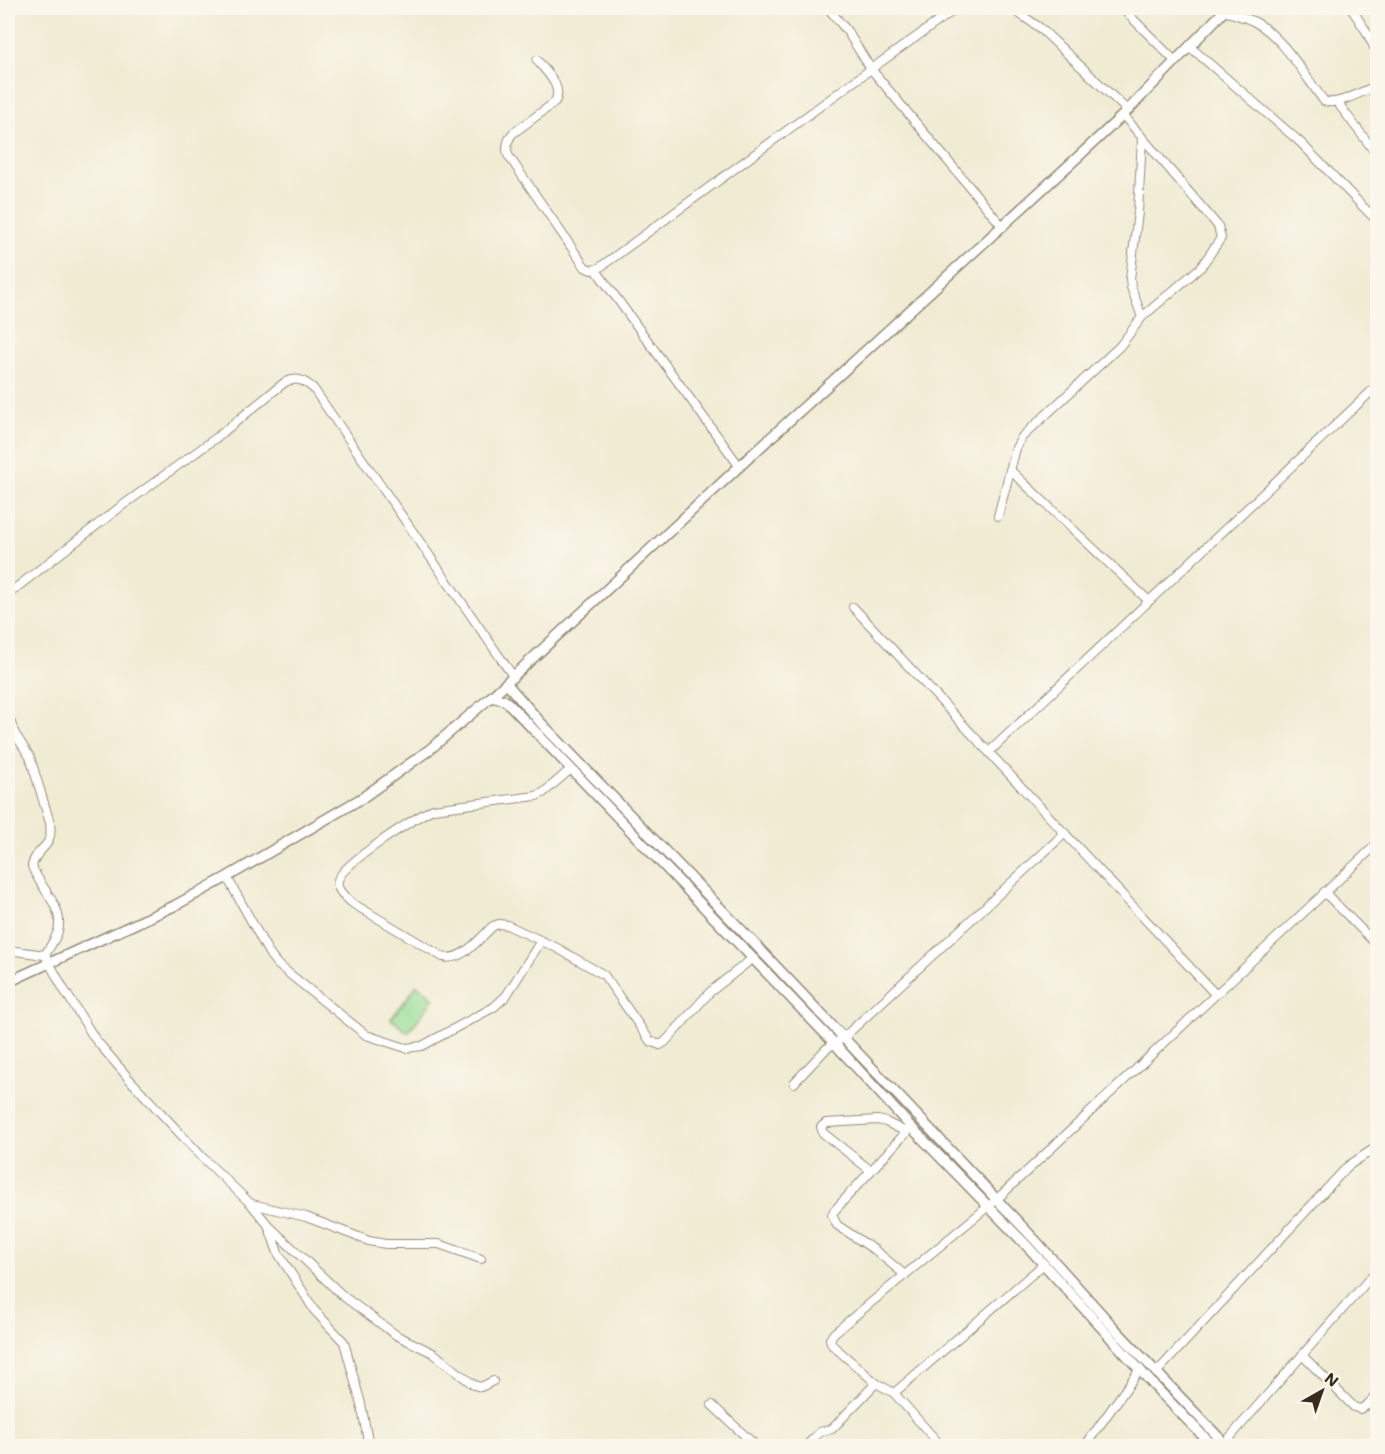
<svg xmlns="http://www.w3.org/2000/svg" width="1385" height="1454" font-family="Mali,sans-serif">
  <rect width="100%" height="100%" fill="#fbf7ec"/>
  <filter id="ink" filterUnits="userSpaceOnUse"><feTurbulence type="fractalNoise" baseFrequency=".0167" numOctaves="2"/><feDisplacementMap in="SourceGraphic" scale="12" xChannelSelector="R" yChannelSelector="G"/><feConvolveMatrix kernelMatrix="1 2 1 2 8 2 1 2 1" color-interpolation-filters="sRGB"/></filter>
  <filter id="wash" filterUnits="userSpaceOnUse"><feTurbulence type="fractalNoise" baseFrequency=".008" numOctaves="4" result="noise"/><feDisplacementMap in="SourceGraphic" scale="24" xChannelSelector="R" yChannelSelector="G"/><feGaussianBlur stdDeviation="1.35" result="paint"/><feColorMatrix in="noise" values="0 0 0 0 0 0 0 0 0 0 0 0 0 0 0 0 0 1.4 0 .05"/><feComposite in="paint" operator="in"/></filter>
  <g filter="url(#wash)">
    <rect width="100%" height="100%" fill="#f0ebd3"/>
    <!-- green -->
    <polygon fill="#96dd97" stroke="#68845a" stroke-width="1.5" points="417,985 434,998 408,1033 391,1019"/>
  </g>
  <g filter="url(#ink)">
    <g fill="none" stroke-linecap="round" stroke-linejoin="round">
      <!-- minor casing -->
      <g stroke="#968a78" stroke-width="10">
        <g id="minor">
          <polyline points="828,8 847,31 871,69 957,8"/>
          <polyline points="1011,8 1039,27 1127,110"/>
          <polyline points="1122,8 1175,61"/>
          <path d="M 1220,8 L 1223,11 C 1234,14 1245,17 1255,22 C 1283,37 1305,76 1324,101 C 1337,107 1364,90 1378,85"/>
          <polyline points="1351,8 1366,31 1378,55"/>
          <polyline points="1189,46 1300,142 1378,222"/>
          <path d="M 537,60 C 546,72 565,88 554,103 L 512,134 C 507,141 506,147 508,155 L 585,267 L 591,270 L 599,268 L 871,69 L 1003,227"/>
          <polyline points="1337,102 1378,156"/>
          <polyline points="596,270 740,467"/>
          <polyline points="1142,317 1131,287 1130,279 1138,212 1142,139"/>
          <polyline points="1010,470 1149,601"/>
          <polyline points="998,516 1016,448 1022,437 1120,346 1142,317 1201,267 1221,238 1218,226 1123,115"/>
          <path d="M 8,594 L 119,508 L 216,438 L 285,382 C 298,377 303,380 313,388 L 513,676"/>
          <polyline points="853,607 1215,994"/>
          <path d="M 8,715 L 15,734 L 30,757 L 50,823 C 54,850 36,846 32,866 C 38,885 61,904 59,925 C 59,935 50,946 45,955 L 63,988 L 95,1039 L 131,1081 L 203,1158 L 251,1204 L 269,1226 L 343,1296 L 396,1335 L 433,1353 L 474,1385 L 481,1387 L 493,1381"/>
          <polyline points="989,752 1378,385"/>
          <path d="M 571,769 L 543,793 L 536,796 L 433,809 C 415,818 343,863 338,880 C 335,890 346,897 352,903 L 443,957 C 462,962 480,938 493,926 L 499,924 L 507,925 L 557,948 L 604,975 L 650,1041 L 660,1045 L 665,1042 L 710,992 L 753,958"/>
          <polyline points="227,877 270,955 277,964 366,1035 406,1048 422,1046 494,1007 506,996 541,941"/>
          <polyline points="1324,892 1378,946"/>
          <polyline points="8,950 45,955"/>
          <polyline points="794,1083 826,1049 843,1038 1065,833"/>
          <polyline points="870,1170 823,1133 821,1127 826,1123 878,1120 886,1122 906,1132"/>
          <polyline points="252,1204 306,1217 369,1241 386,1244 439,1244 481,1259"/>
          <polyline points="269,1227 278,1253 303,1292 314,1310 344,1342 361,1404 369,1446"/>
          <polyline points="905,1275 876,1251 837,1225 832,1215 834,1211 911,1127"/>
          <polyline points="1302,1355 1354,1407 1360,1409 1366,1406 1378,1394"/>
          <polyline points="1156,1373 1348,1166 1378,1146"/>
          <polyline points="876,1383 832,1345 830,1339 834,1333 996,1200 1378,843"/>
          <polyline points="712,1405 756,1446"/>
          <polyline points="1224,1444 1378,1269"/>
          <polyline points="806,1446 820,1432 832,1429 876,1383 894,1393"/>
          <polyline points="941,1446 894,1393 1044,1264"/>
          <polyline points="1085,1446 1140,1369"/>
        </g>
      </g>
      <!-- tertiary casing -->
      <g stroke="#968a78" stroke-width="12">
        <g id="tertiary">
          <polyline points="506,683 542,724 751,940 1035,1240 1116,1330 1227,1446"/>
          <polyline points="491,697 504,700 508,703 834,1043 911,1127 1028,1247 1160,1392 1213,1446"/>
          <polyline points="8,982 174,906 227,877 362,798 429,750 491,697 756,451 1080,155 1123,115 1227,8"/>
        </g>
      </g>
      <!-- minor -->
      <use href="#minor" stroke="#fff" stroke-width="8"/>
      <!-- tertiary -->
      <use href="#tertiary" stroke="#fff" stroke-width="9"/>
    </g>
  </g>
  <!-- margin -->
  <rect width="1385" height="1454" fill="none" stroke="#fbf7ec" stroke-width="30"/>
  <!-- north arrow -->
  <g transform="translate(1322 1391) rotate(40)" stroke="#fbf7ec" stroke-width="4.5" paint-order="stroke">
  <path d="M0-4.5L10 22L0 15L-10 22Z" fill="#3b2a1e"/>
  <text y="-9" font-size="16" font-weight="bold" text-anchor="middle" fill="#3b2a1e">N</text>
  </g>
</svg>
